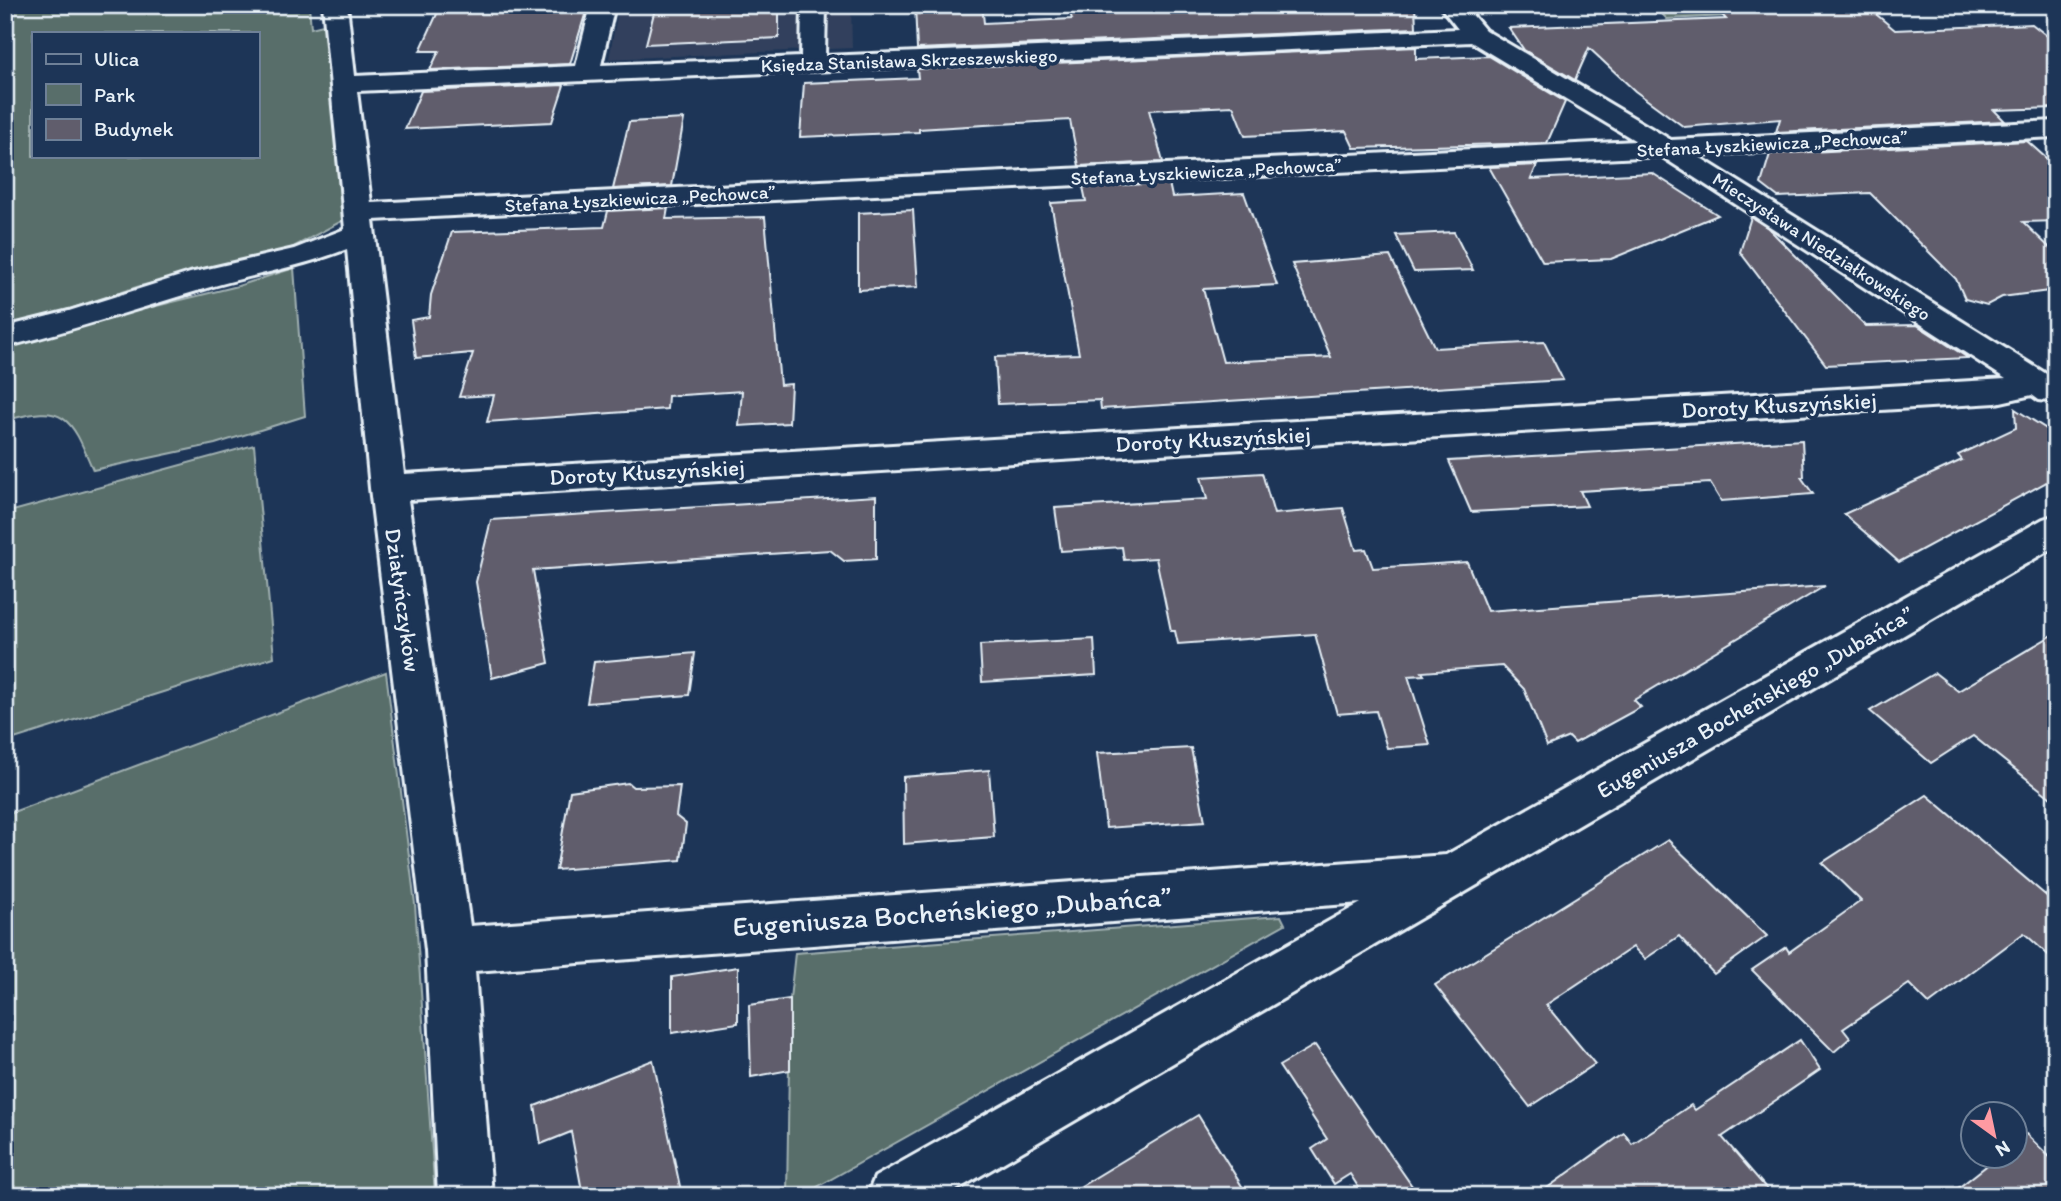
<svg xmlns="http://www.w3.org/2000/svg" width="2061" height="1201" font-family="Itim,sans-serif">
  <rect width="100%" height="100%" fill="#1d3557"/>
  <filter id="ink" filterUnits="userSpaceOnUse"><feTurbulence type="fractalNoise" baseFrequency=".0143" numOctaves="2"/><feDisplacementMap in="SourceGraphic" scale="14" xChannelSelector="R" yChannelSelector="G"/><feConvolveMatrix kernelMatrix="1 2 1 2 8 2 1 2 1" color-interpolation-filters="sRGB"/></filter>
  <g filter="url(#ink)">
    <!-- built -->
    <polygon fill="#31415d" points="619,5 851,5 852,48 609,59"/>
    <!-- green -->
    <g fill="#586e6a" stroke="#a0b0b1" stroke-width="2" fill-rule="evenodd">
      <path d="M 5,5 L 309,5 L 311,28 L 323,25 L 326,39 L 342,221 L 286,251 L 140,286 L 5,330 ZM 33,33 L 257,33 L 257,156 L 33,156 Z"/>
      <polygon points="1664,5 1713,5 1723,16 1667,19 1659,11"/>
      <path d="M 294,268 L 305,416 L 215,444 L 93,470 C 71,418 66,402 5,421 L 5,343 L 238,286 Z"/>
      <polygon points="254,445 274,657 5,742 5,553 9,512"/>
      <polygon points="386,672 415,904 435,1196 5,1196 5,815"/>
      <polygon points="1281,916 1285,924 801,1196 787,1196 790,999 795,953"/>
    </g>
    <!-- building -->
    <g fill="#605d6c" stroke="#e8f1f8" stroke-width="2">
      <polygon points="441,5 588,5 570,64 430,70 439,51 420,51"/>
      <polygon points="656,5 779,5 779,38 646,44"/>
      <polygon points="915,5 982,5 984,23 1072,19 1070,13 1130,11 1130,5 1415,5 1416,28 917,49"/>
      <polygon points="1713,5 1865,5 1895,30 2032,24 2056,43 2056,108 1994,110 2005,121 1776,132 1780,119 1684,127 1635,91 1589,48 1575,80 1524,50 1509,28 1726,19"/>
      <polygon points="1416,47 1416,59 1489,56 1565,102 1547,143 1354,148 1346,131 1245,136 1233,106 1149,110 1163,162 1079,166 1070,120 919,129 919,132 800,137 804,83 918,78 917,69"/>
      <polygon points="564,85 552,122 405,129 421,91"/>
      <polygon points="684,119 672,186 613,189 629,122"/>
      <polygon points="2027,141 2056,167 2056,221 2023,222 2056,254 2056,290 2002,297 1987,305 1965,299 1956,279 1870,193 1778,197 1761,184 1770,154"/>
      <polygon points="1537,165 1531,179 1652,173 1718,215 1611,259 1543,262 1489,167"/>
      <polygon points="1169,183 1172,197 1244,193 1277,285 1203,289 1223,362 1331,357 1292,264 1390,256 1435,348 1544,342 1563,380 1101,409 1100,400 998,404 995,357 1079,354 1051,203 1086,201 1083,187"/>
      <polygon points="668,208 666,219 765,217 780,385 791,384 789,423 739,426 742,391 668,396 667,409 487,422 494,395 459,397 473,353 416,358 411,320 429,317 431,295 452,232 604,227 608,211"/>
      <polygon points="913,210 918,287 858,290 858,213"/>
      <polygon points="1751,217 1768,228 1866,326 1917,325 1968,358 1826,365 1740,252"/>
      <polygon points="1454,232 1473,270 1414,272 1396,235"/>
      <polygon points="2015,409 2056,435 2056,477 1899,562 1844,514 1962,460 1958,455 2016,428"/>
      <polygon points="1802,440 1804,477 1801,477 1813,494 1721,501 1710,483 1580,491 1587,506 1471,512 1449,461"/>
      <polygon points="1262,473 1274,514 1343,508 1356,550 1366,549 1373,568 1467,562 1487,611 1825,586 1634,700 1641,707 1575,743 1569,737 1547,746 1524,689 1502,666 1422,672 1424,675 1408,676 1430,745 1387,748 1376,711 1337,714 1315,634 1178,644 1175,631 1171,631 1156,558 1124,560 1122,547 1061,551 1055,508 1207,499 1201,477"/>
      <polygon points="876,496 876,559 844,561 830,550 533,570 549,663 492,678 476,582 491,520"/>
      <polygon points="2056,633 2056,802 1973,736 1931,763 1870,711 1935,673 1958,691"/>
      <polygon points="1094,639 1096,675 982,682 980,645"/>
      <polygon points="695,653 689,695 587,703 594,662"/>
      <polygon points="1191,748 1205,821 1106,828 1097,753"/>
      <polygon points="989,770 994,837 904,844 903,777"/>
      <polygon points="628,783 633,787 680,786 676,816 686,824 681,860 556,870 570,791"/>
      <polygon points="1927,795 2056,904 2056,962 2024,933 1929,1004 1909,984 1843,1029 1850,1038 1834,1052 1752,970 1786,947 1789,952 1861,901 1822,863"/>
      <polygon points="1668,840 1767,936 1714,974 1679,936 1645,959 1633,947 1546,1005 1595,1064 1530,1107 1435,985"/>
      <polygon points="738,967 738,1023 672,1033 672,977"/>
      <polygon points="790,999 790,1070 751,1077 749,1005"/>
      <polygon points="1800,1040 1820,1070 1722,1137 1773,1196 1536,1196 1624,1133 1632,1144 1691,1105 1695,1110"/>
      <polygon points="1315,1045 1353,1101 1419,1196 1364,1196 1350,1174 1334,1184 1312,1149 1327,1139 1279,1066"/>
      <polygon points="653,1060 682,1196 583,1196 571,1132 541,1144 535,1106"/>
      <polygon points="1198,1115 1248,1196 1065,1196"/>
      <polygon points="2026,1134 2056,1163 2056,1196 1948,1196 1999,1156 2015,1156 2015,1142"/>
    </g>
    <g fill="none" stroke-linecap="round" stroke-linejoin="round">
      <!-- minor casing -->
      <g stroke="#e8f1f8" stroke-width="6">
        <path id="minor" d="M 323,5 L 347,5 L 355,76 L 576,66 L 591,5 L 615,5 L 601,65 L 801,57 L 802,5 L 826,5 L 825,56 L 1458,29 L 1439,5 L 1464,5 L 1485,30 L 1671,140 L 2056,121 L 2056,137 L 1696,155 L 2056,380 L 2056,402 L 2039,400 L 2032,395 L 1996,403 L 408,500 L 470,926 L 1446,855 L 2043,519 L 2056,515 L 2056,546 L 946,1196 L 867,1196 L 875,1177 L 1361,903 L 475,971 L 492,1196 L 438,1196 L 426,950 L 370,488 L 347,249 C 301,267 254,274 207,288 C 140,308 73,330 5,347 L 5,327 L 69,311 L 190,273 L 294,249 L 345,229 ZM 1471,42 L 1636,141 L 371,203 L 357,91 ZM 1661,156 L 2006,379 L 404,474 L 373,220 Z"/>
      </g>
      <!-- minor -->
      <use href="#minor" fill="#1d3557" fill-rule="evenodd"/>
    </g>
  </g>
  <g text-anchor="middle" stroke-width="7" stroke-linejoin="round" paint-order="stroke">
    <!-- far-street labels -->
    <g font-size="19" fill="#e8f1f8" stroke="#1d3557">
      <text transform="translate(909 60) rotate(-2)" y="7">Księdza Stanisława Skrzeszewskiego</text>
      <text transform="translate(1772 143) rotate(-3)" y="7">Stefana Łyszkiewicza „Pechowca”</text>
      <text transform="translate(1206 171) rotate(-3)" y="7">Stefana Łyszkiewicza „Pechowca”</text>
      <text transform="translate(640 198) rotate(-3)" y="7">Stefana Łyszkiewicza „Pechowca”</text>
      <text transform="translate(1822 246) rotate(33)" y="7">Mieczysława Niedziałkowskiego</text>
    </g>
    <!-- street labels -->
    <g font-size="23" fill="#e8f1f8" stroke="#1d3557">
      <text transform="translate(1779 405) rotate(-3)" y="8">Doroty Kłuszyńskiej</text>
      <text transform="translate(1213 439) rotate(-3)" y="8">Doroty Kłuszyńskiej</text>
      <text transform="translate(647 472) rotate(-3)" y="8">Doroty Kłuszyńskiej</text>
      <text transform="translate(403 600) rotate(82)" y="8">Działyńczyków</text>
      <text transform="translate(1755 702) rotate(-30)" y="8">Eugeniusza Bocheńskiego „Dubańca”</text>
    </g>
    <!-- near-street labels -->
    <g font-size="28" fill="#e8f1f8" stroke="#1d3557">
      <text transform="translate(952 911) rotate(-4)" y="10">Eugeniusza Bocheńskiego „Dubańca”</text>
    </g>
  </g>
  <!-- margin -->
  <rect width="2061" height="1201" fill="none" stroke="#1d3557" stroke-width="28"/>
  <rect x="14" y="14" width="2033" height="1173" fill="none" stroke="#e8f1f8" stroke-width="2.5" filter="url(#ink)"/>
  <!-- legend -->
  <rect x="32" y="32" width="228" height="126" fill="#1d3557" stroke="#6e8097" stroke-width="2"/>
  <rect x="46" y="54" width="35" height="10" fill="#1d3557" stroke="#6e8097" stroke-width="2"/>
  <text x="94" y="66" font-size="21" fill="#e8f1f8">Ulica</text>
  <rect x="46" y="84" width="35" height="21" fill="#586e6a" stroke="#6e8097" stroke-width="2"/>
  <text x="94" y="102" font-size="21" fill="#e8f1f8">Park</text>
  <rect x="46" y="119" width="35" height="21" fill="#605d6c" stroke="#6e8097" stroke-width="2"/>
  <text x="94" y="136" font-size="21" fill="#e8f1f8">Budynek</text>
  <!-- north arrow -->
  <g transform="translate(1994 1135) rotate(147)"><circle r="33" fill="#1d3557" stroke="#6e8097" stroke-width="2"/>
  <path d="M0-5L12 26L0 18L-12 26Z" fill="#ff9aa2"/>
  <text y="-10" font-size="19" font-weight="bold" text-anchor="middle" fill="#e8f1f8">N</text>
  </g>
</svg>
